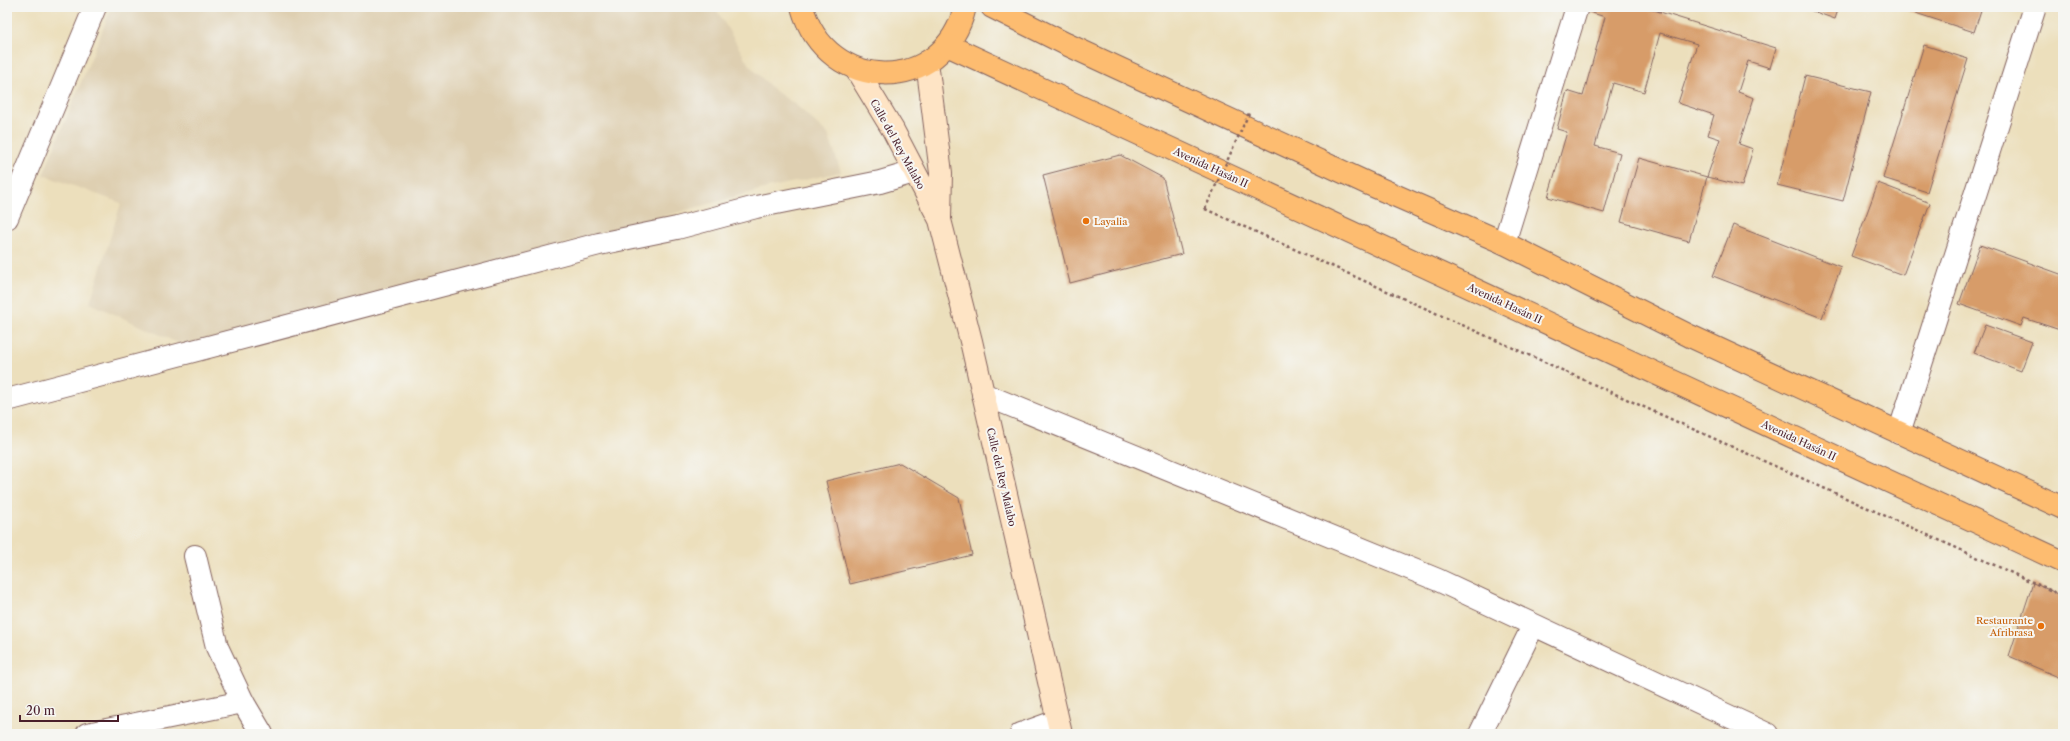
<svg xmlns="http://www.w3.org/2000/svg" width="2070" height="741" font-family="'Libre Caslon Text',serif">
  <rect width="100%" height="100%" fill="#f6f6f2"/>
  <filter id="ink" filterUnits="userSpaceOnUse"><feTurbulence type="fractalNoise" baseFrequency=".025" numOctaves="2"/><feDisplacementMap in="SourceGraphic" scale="8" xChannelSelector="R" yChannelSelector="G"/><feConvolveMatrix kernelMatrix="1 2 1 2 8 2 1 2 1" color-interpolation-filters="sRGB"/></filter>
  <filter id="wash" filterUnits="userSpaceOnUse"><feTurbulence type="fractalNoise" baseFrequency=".012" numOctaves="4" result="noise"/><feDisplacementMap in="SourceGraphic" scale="16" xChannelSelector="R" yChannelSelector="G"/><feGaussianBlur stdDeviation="0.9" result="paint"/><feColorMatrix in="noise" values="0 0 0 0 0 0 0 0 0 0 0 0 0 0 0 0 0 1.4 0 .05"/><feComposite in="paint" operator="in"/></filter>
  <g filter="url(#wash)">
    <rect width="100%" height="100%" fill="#ecdfbc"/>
    <!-- built -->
    <polygon fill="#decfb1" points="112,7 715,7 749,65 774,90 796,105 828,134 841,172 767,188 187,347 90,303 121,203 43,175"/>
    <g id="blocks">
      <!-- building -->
      <g fill="#d79c69">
        <polygon points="1587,7 1644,7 1660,12 1655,7 1665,7 1660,12 1776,48 1770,68 1748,61 1738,92 1754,98 1739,144 1753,149 1742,186 1707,177 1720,139 1708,135 1714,115 1678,103 1697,44 1660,33 1644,92 1613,83 1595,146 1620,153 1604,213 1548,197 1567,132 1557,129 1567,91 1583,96 1605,17 1586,11"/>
        <polygon points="1801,7 1839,7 1835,19"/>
        <polygon points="1897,7 1982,7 1974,32"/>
        <polygon points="1924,45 1968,59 1927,192 1883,178"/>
        <polygon points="1805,76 1871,92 1843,201 1777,185"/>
        <polygon points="1120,155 1163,178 1182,254 1070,283 1043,175"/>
        <polygon points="1639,158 1707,177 1689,241 1621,222"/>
        <polygon points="1878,183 1930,203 1903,275 1851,256"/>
        <polygon points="1733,225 1841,267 1822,318 1713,276"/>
        <polygon points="1980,245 2063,275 2063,331 2024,318 2021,326 1959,304"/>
        <polygon points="1985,325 2032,342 2021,371 1974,353"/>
        <polygon points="900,463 959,498 972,555 850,584 826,481"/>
        <polygon points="2033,583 2063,596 2063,679 2009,656"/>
      </g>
    </g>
  </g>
  <g filter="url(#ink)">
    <use href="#blocks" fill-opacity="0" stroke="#83625e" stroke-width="1"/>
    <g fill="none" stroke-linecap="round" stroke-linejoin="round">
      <!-- minor casing -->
      <g stroke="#83625e" stroke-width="24">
        <g id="minor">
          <polyline points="7,218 95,7"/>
          <polyline points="983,394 1438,580 1767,734"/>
          <polyline points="7,400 599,244 677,228 756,207 880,182 914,172"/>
          <polyline points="1899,433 2035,7"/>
          <polyline points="195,556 217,647 243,702 262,734"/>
          <polyline points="87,734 243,702"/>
          <polyline points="1021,734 1057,721"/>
          <polyline points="1480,734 1533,626"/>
        </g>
      </g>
      <!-- tertiary casing -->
      <g stroke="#83625e" stroke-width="24">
        <polyline id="tertiary" points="1504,243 1577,7"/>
      </g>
      <!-- secondary casing -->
      <g stroke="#83625e" stroke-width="24">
        <g id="secondary">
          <polyline points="927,62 941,173 940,219"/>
          <polyline points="856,69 893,130 940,220 971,341 1061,734"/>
        </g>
      </g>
      <!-- primary casing -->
      <g stroke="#83625e" stroke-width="24">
        <g id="primary">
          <path d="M 802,7 C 827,95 944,96 965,7"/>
          <polyline points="992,7 1066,44 1369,184 1504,243 1690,336 2063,508"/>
          <polyline points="947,45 2063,562"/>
        </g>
      </g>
      <!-- path -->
      <polyline stroke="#83625e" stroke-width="2.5" stroke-dasharray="3 3" stroke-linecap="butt" points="1205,209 2063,596"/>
      <!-- minor -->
      <use href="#minor" stroke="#fff" stroke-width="22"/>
      <!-- tertiary -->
      <use href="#tertiary" stroke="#fff" stroke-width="22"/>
      <!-- secondary -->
      <use href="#secondary" stroke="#fee4c5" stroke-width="22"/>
      <!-- primary -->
      <use href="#primary" stroke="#fdbc6f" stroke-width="22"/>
      <!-- path-bridge -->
      <polyline stroke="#83625e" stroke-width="2.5" stroke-dasharray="3 3" stroke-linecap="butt" points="1205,209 1250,111"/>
    </g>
  </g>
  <!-- markers -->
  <g fill="#e8710a" stroke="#f6f6f2" stroke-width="1.5">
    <circle cx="1086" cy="221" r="4"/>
    <circle cx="2041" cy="626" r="4"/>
  </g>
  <g text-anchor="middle" stroke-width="4" stroke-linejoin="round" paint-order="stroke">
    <!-- street labels -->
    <g font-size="10" fill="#4a1f2b" stroke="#f6f6f2">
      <text transform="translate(898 144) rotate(61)" y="4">Calle del Rey Malabo</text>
      <text transform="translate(1211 167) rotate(25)" y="4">Avenida Hasán II</text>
      <text transform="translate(1505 303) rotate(25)" y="4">Avenida Hasán II</text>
      <text transform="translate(1799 440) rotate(25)" y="4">Avenida Hasán II</text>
      <text transform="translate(1002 477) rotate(77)" y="4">Calle del Rey Malabo</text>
    </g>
    <!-- food labels -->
    <g font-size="10" fill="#c56008" stroke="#f6f6f2" text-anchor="start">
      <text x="1094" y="225">Layalia</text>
      <text x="2033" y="624" text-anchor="end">Restaurante<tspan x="2033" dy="12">Afribrasa</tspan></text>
    </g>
  </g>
  <!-- margin -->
  <rect width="2070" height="741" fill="none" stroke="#f6f6f2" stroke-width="24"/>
  <!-- scale -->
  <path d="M20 715v6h98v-6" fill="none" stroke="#4a1f2b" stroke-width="2"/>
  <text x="26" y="715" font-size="12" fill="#4a1f2b" stroke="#f6f6f2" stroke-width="3" paint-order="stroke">20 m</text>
</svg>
